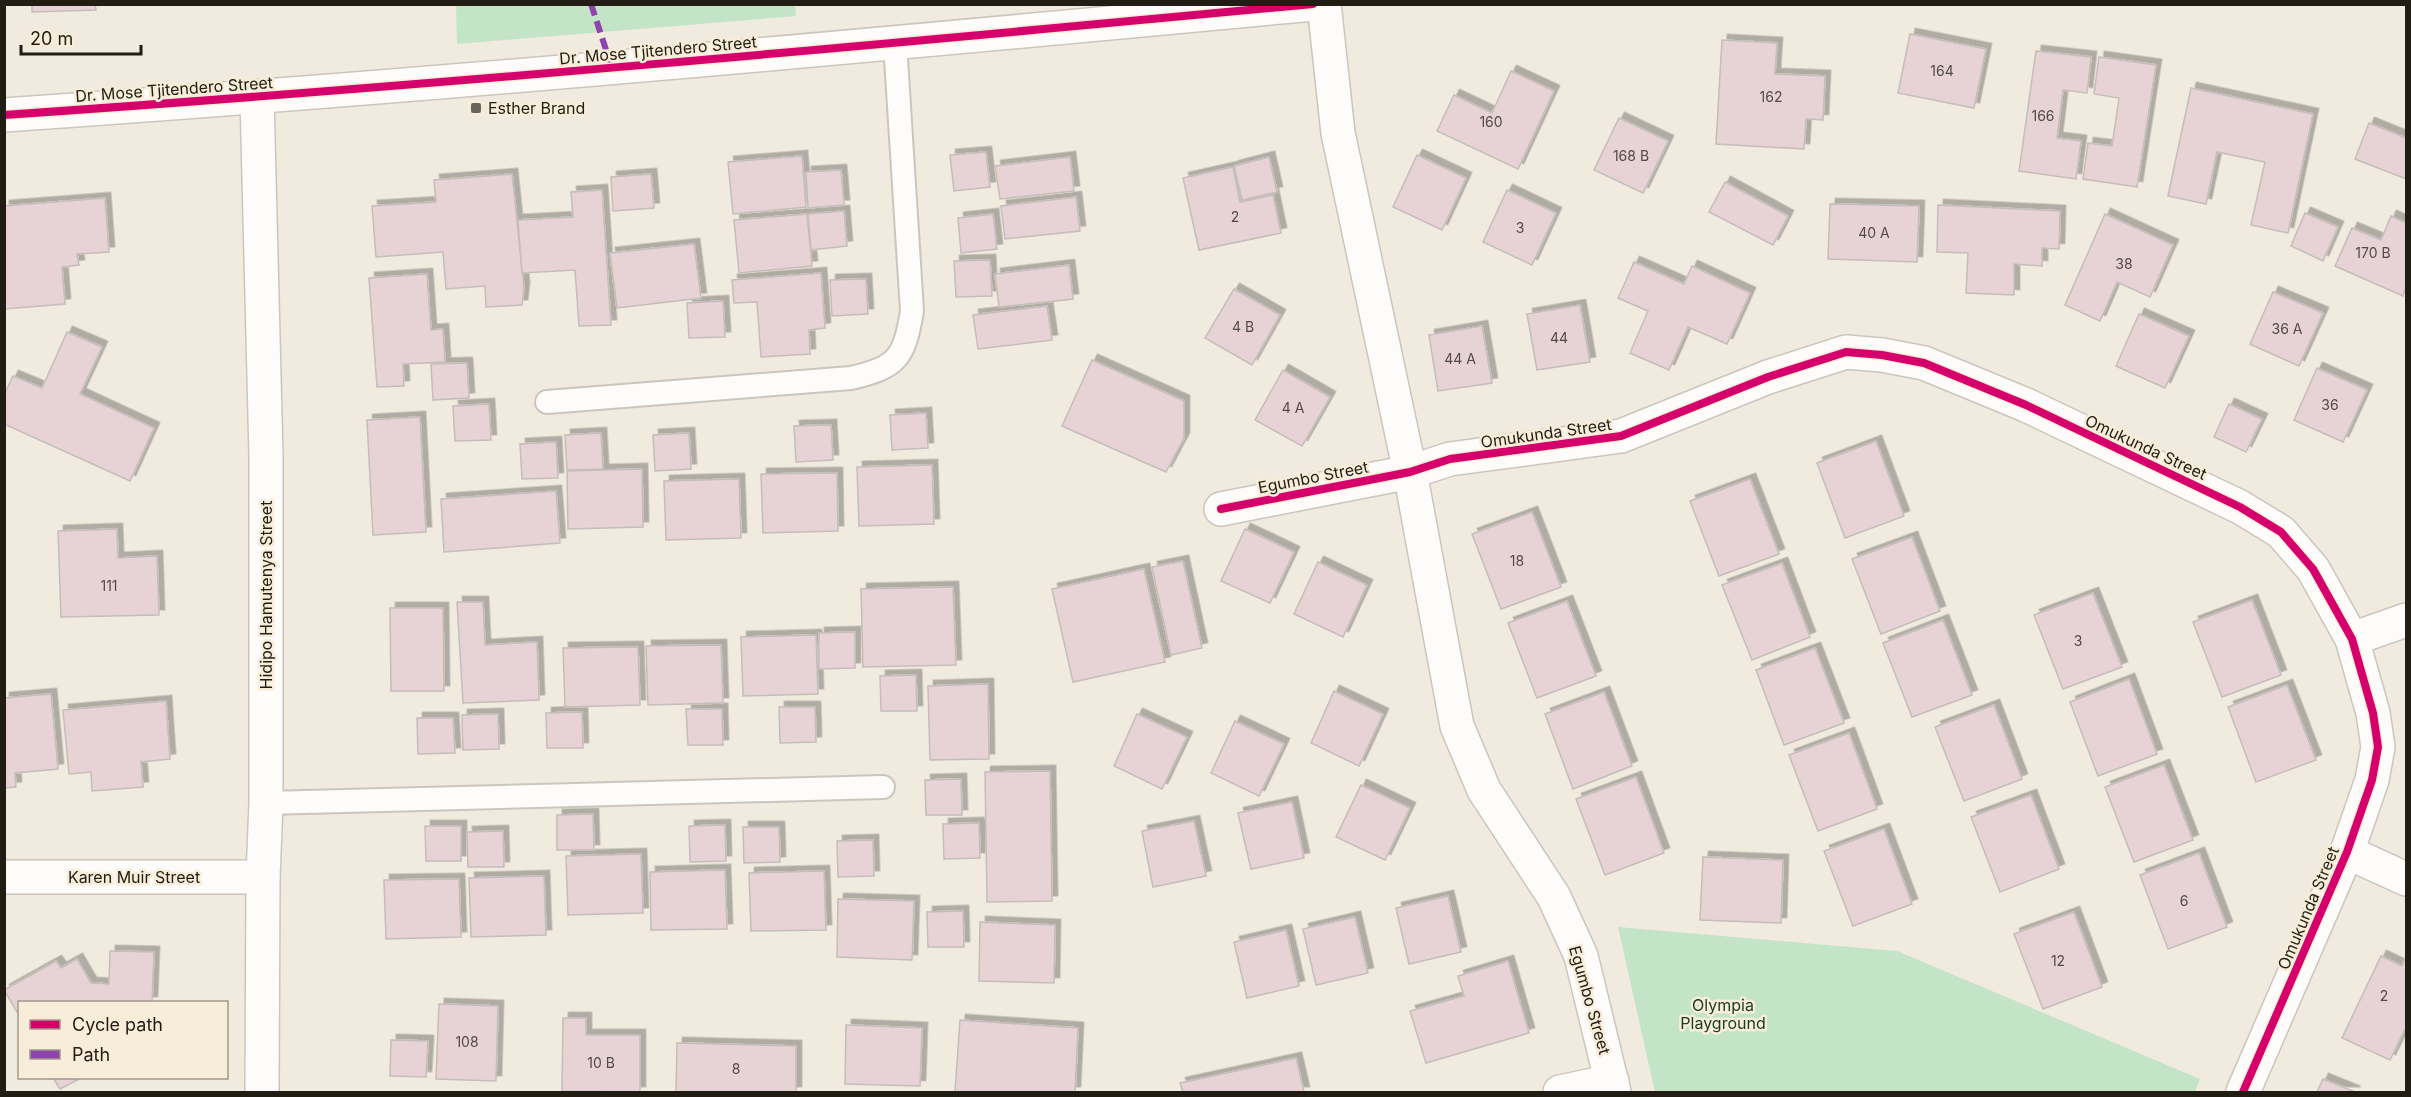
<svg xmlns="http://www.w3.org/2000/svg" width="2411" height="1097" font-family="Inter,sans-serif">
  <defs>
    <filter id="shadow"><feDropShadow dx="5.5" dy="-5.5" stdDeviation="0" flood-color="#0004"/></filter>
  </defs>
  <rect width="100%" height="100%" fill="#f0eadf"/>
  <!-- green -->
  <g fill="#c4e4c7">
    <polygon points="795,4 796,16 457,44 456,5"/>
    <polygon points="1618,927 1897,951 2200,1079 2195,1092 1655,1092"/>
  </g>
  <!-- building -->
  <g fill="#e7d3d6" stroke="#c5bdba" stroke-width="1.5" filter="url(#shadow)">
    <polygon points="32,4 95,4 96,10 32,12"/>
    <polygon points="1910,34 1986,49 1974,108 1898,93"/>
    <polygon points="1722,40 1777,43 1775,74 1825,76 1823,120 1806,119 1804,149 1716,144"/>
    <polygon points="2036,51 2091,57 2087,93 2063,90 2057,138 2081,141 2076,179 2019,171"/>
    <polygon points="2099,57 2156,65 2137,187 2083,179 2088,143 2112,146 2119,98 2094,94"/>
    <polygon points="1511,71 1554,91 1518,169 1437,131 1454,95 1492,113"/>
    <polygon points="2191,88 2313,114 2288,233 2251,225 2265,162 2217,152 2206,204 2168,196"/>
    <polygon points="1619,118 1668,141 1643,193 1594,170"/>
    <polygon points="2369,123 2406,138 2406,179 2355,159"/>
    <polygon points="986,152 990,187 954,191 950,155"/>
    <polygon points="1417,155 1466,178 1442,230 1393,207"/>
    <polygon points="802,156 806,207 733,214 728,162"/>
    <polygon points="1070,157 1074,191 1000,199 995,166"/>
    <polygon points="1269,157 1277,192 1242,200 1234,166"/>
    <polygon points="1233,167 1240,202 1273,195 1281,233 1199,250 1183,178"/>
    <polygon points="841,170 844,205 808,208 806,172"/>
    <polygon points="512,174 524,288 522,305 486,307 485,286 446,289 443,252 376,257 372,206 436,202 434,180"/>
    <polygon points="651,174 654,208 613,211 611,177"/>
    <polygon points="1725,182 1788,216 1773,245 1709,212"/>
    <polygon points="602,190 611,325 579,326 575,270 522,273 518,220 573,217 571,192"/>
    <polygon points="1507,190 1556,213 1532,265 1483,242"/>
    <polygon points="1076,197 1080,231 1005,239 1001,206"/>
    <polygon points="105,198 109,252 77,254 79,265 62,267 65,304 4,309 4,206"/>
    <polygon points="1830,204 1919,206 1917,262 1828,259"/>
    <polygon points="1938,205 2060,211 2059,249 2042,248 2042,266 2014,264 2014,295 1966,293 1968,253 1937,252"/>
    <polygon points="844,211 847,246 811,250 808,214"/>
    <polygon points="2305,213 2338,227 2323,261 2291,246"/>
    <polygon points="807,214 812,266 739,273 734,220"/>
    <polygon points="993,214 997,249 961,253 958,218"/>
    <polygon points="2105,214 2173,245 2150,297 2117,282 2100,321 2065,305"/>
    <polygon points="2391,216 2406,223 2406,287 2403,296 2335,266 2352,228 2381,240"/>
    <polygon points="694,244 701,298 617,308 610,253"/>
    <polygon points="990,260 992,296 956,297 954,261"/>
    <polygon points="1634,262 1684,284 1692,266 1750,293 1727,344 1688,327 1669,370 1630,353 1648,311 1618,298"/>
    <polygon points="1069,265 1073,299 999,307 995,274"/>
    <polygon points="821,273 825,328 809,330 810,354 761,357 757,302 734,303 732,280"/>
    <polygon points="427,274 431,330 443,329 445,362 403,364 404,386 377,387 369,278"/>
    <polygon points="866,279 868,314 832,316 830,280"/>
    <polygon points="1234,289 1280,315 1252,365 1205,338"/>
    <polygon points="2273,292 2323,313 2299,366 2250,344"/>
    <polygon points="723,301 725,337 689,338 687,303"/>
    <polygon points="1580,305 1590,362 1537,370 1527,314"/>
    <polygon points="1047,306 1052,340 978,349 973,315"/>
    <polygon points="2139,314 2189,336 2165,388 2116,366"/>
    <polygon points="1482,326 1492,383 1438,391 1429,335"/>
    <polygon points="67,332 102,347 80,394 154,428 130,481 4,424 4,395 13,376 42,388"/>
    <polygon points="1092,360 1184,401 1184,438 1166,472 1062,426"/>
    <polygon points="467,363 469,398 433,400 431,364"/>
    <polygon points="2317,368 2367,390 2343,442 2294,420"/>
    <polygon points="1283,370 1330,397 1302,446 1255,420"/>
    <polygon points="489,404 491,440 455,441 453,406"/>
    <polygon points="2229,404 2262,419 2246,452 2214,437"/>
    <polygon points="926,413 928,448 892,450 890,415"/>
    <polygon points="420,417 426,532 373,535 367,420"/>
    <polygon points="831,425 833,460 796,462 794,426"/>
    <polygon points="601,433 603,469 567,470 565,435"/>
    <polygon points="689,433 691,469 655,471 653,435"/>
    <polygon points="1876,441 1904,516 1845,538 1817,463"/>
    <polygon points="556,442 558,478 522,479 520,444"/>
    <polygon points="932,465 934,524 859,526 857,467"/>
    <polygon points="642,469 643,527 568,529 567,471"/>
    <polygon points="837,473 838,531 763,533 761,474"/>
    <polygon points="739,479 741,538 666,540 664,481"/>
    <polygon points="1750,479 1779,554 1719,576 1690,501"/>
    <polygon points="556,491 560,543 444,552 441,499"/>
    <polygon points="1532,512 1561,587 1501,609 1472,534"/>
    <polygon points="117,529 118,558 157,556 159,615 61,617 58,531"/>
    <polygon points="1245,529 1294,552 1270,603 1221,581"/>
    <polygon points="1912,537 1940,611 1881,634 1852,559"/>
    <polygon points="1183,561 1202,648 1171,655 1152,567"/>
    <polygon points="1318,562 1367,585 1343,637 1294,614"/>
    <polygon points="1782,563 1810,637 1752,660 1722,585"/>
    <polygon points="1144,569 1165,662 1073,682 1052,589"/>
    <polygon points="953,587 956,665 863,667 861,589"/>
    <polygon points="2093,593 2122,667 2063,689 2034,615"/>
    <polygon points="2252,600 2281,675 2222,697 2193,622"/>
    <polygon points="1567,601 1596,676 1537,698 1508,623"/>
    <polygon points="457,602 483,602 485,645 537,642 539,700 463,703"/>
    <polygon points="390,608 443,608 444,691 391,691"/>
    <polygon points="1943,620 1972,695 1912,717 1883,643"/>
    <polygon points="855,632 855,668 819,669 819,633"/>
    <polygon points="816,635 818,694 743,696 741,637"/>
    <polygon points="721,645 723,703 648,705 646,646"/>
    <polygon points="638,647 640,705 565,707 563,648"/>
    <polygon points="1815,648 1844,723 1784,745 1756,670"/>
    <polygon points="916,675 917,711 881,711 880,676"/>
    <polygon points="2129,679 2157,754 2098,776 2070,702"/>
    <polygon points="988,684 989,759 930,760 928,686"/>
    <polygon points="2287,685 2316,760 2256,782 2228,707"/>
    <polygon points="1334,691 1383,714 1359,766 1311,743"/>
    <polygon points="1604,692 1632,766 1573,789 1545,714"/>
    <polygon points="51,694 58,769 15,773 16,787 4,788 4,698"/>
    <polygon points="166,701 170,759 141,762 143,787 92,791 91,772 69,774 63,710"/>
    <polygon points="1994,705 2022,779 1964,801 1935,727"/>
    <polygon points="779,707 815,707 816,742 780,743"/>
    <polygon points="686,709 722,709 723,745 688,745"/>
    <polygon points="582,712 583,748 547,748 546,713"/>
    <polygon points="498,714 499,749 463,750 462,715"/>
    <polygon points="1137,714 1187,737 1162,789 1114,766"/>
    <polygon points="417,718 453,718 455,753 418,754"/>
    <polygon points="1235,721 1284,744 1259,796 1211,773"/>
    <polygon points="1849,733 1877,809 1818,831 1789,755"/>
    <polygon points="2164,765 2193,840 2134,862 2105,787"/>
    <polygon points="1050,771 1052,901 987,902 985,772"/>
    <polygon points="1636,777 1664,853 1605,875 1576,799"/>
    <polygon points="961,779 962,815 926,815 925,780"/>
    <polygon points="1361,785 1410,808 1385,860 1336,837"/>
    <polygon points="2031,795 2059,869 2000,892 1971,817"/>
    <polygon points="1292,802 1304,858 1251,869 1238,813"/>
    <polygon points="593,814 594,850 557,850 557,815"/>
    <polygon points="1194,821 1206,876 1153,887 1142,831"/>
    <polygon points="979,823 980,858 944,859 943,824"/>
    <polygon points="725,825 726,861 690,862 689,826"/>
    <polygon points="425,826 461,826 461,861 426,861"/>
    <polygon points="743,827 779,827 780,862 744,863"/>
    <polygon points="1884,829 1912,904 1853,926 1824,851"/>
    <polygon points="503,831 504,867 468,867 467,832"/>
    <polygon points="873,840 874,876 838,877 837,841"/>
    <polygon points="2199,853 2227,927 2168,949 2140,875"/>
    <polygon points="641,854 643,913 568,915 566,856"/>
    <polygon points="1703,857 1783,860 1781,923 1700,920"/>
    <polygon points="725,870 727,929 651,930 650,872"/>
    <polygon points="824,871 826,930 751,931 749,873"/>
    <polygon points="544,876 546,935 471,937 469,878"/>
    <polygon points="459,879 461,937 386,939 384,880"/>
    <polygon points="1448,896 1461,952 1409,964 1396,908"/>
    <polygon points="838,899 914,901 912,960 837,957"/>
    <polygon points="963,911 964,947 928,947 927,912"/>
    <polygon points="2074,912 2102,987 2043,1009 2014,934"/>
    <polygon points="1355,917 1368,973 1316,985 1303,929"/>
    <polygon points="980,922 1055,925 1054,983 979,981"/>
    <polygon points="1286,930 1299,986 1247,998 1234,942"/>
    <polygon points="110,951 154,952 152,1002 20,1002 20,1017 4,990 56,961 61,968 77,959 91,983 109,984"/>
    <polygon points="2381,956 2402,966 2406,956 2406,1027 2390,1060 2342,1038"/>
    <polygon points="1508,961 1529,1033 1426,1063 1410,1011 1464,996 1458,976"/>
    <polygon points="439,1004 498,1006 496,1081 436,1079"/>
    <polygon points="563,1018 586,1018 586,1035 640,1035 640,1092 562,1091"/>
    <polygon points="960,1020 1078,1028 1075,1092 955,1092"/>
    <polygon points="846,1025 922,1028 920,1086 845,1084"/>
    <polygon points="391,1040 428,1041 426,1077 390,1076"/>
    <polygon points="677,1043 796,1046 796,1092 676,1092"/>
    <polygon points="1296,1058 1304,1092 1183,1092 1180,1083"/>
    <polygon points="53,1078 81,1078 60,1089"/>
    <polygon points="2323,1079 2355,1092 2317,1092"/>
  </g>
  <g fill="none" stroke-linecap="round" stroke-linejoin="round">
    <!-- service casing -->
    <g stroke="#cbc6bd" stroke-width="26">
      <g id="service">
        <path d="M 547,402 L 851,378 C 897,367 904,359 912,311 L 895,43"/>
        <polyline points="266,803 883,787"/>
      </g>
    </g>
    <!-- minor casing -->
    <g stroke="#cbc6bd" stroke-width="36">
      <g id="minor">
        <polyline points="1324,4 1338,133 1410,472 1457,726 1484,790 1554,897 1581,956 1614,1092"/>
        <polyline points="257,98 266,456 266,803 263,877 262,1092"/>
        <polyline points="1221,509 1410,472 1450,459 1621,436 1768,377 1846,352 1882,355 1924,363 2026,405 2240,507 2281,532 2313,569 2352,639 2373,713 2378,747 2372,780 2347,852 2243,1092"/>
        <polyline points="2352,639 2406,620"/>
        <polyline points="2347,852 2406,879"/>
        <polyline points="4,877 263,877"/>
        <polyline points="1560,1092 1612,1081"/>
      </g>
    </g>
    <!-- tertiary casing -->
    <g stroke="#cbc6bd" stroke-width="36">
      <path id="tertiary" d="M 4,115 C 441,85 877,45 1313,4"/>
    </g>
    <!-- service -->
    <use href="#service" stroke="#fdfcfa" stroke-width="22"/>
    <!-- minor -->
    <use href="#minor" stroke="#fdfcfa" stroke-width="33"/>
    <!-- tertiary -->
    <use href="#tertiary" stroke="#fdfcfa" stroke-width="33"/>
    <!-- quiet -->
    <polyline stroke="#8e44ad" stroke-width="6" stroke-dasharray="12 6" stroke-linecap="butt" points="591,4 612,68"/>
    <!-- cycleway casing -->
    <g stroke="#f7edd8" stroke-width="11">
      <g id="cycleway">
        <path d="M 4,115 C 441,85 877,45 1313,4"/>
        <polyline points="1221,509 1410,472 1450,459 1621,436 1768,377 1846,352 1882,355 1924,363 2026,405 2240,507 2281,532 2313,569 2352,639 2373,713 2378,747 2372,780 2347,852 2243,1092"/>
      </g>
    </g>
    <!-- cycleway -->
    <use href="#cycleway" stroke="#d6006c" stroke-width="8"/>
  </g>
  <!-- markers -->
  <rect fill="#69655c" stroke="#f7edd8" stroke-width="2" x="470" y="102" width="12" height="12" rx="3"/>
  <g text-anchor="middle" stroke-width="5" stroke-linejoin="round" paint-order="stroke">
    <!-- number labels -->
    <g font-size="14" fill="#524a45">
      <text x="1942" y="76">164</text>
      <text x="1771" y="102">162</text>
      <text x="2043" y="121">166</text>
      <text x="1491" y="127">160</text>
      <text x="1631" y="161">168 B</text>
      <text x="1235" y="222">2</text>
      <text x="1520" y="233">3</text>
      <text x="1874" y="238">40 A</text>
      <text x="2373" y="258">170 B</text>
      <text x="2124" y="269">38</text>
      <text x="1243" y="332">4 B</text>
      <text x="2287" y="334">36 A</text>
      <text x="1559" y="343">44</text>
      <text x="1460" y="364">44 A</text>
      <text x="2330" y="410">36</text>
      <text x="1293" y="413">4 A</text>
      <text x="1517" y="566">18</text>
      <text x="109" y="591">111</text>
      <text x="2078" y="646">3</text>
      <text x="2184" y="906">6</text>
      <text x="2058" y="966">12</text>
      <text x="2384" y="1001">2</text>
      <text x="467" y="1047">108</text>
      <text x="601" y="1068">10 B</text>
      <text x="736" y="1074">8</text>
    </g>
    <!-- street labels -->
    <g font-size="16" fill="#211d15" stroke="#f7edd8">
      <text transform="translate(658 50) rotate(-5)" y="6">Dr. Mose Tjitendero Street</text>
      <text transform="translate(174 89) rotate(-4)" y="6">Dr. Mose Tjitendero Street</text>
      <text transform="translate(1546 433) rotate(-8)" y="6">Omukunda Street</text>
      <text transform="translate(2146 447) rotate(25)" y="6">Omukunda Street</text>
      <text transform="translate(1313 477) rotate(-11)" y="6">Egumbo Street</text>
      <text transform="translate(266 595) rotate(-90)" y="6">Hidipo Hamutenya Street</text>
      <text x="134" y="883">Karen Muir Street</text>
      <text transform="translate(2308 908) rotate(-67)" y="6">Omukunda Street</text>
      <text transform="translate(1590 1000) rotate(74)" y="6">Egumbo Street</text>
    </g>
    <!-- poi labels -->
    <g font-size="16" fill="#211d15" stroke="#f7edd8" text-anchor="start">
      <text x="488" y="114">Esther Brand</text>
    </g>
    <!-- park labels -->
    <g font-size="16" fill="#173b24" stroke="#f7edd8">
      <text x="1723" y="1011">Olympia<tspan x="1723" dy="18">Playground</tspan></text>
    </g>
  </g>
  <!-- border -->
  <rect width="2411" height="1097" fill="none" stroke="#211d15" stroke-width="12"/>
  <!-- legend -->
  <rect x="18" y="1001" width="210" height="78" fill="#f7edd8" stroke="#a19a8a" stroke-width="1.5"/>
  <rect x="30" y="1020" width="30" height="9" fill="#d6006c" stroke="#a19a8a" stroke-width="1.5"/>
  <text x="72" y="1031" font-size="18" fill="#211d15">Cycle path</text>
  <rect x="30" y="1050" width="30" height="9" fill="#8e44ad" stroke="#a19a8a" stroke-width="1.5"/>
  <text x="72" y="1061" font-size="18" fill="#211d15">Path</text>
  <!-- scale -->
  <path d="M21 45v9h120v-9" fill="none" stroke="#211d15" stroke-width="3"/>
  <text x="30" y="45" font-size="18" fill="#211d15" stroke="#f7edd8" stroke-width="4.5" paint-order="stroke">20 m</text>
</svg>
